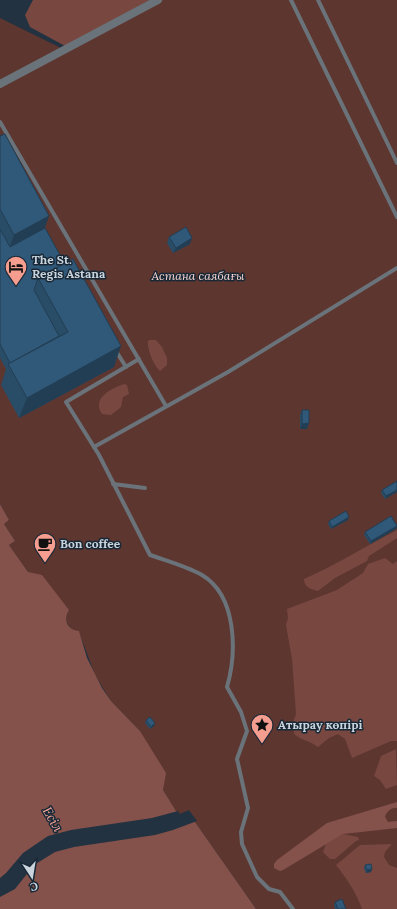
<svg xmlns="http://www.w3.org/2000/svg" width="397" height="909" font-family="Lora,serif">
  <rect width="100%" height="100%" fill="#223240"/>
  <!-- green -->
  <path fill="#5d3630" d="M 150,0 L 397,0 L 397,909 L 256,909 L 195,822 L 179,817 L 163,790 L 140,731 L 111,701 L 95,675 L 79,632 C 67,629 63,620 69,610 L 28,572 L 9,545 L 15,541 L 4,524 L 9,520 L 0,504 L 0,18 L 61,48 Z"/>
  <!-- forest -->
  <g fill="#784740">
    <polygon points="33,0 150,0 65,46 30,27 25,15"/>
    <path d="M 150,340 L 156,340 L 162,347 L 167,358 L 167,365 L 160,371 C 154,366 147,350 148,341 Z"/>
    <path d="M 124,384 L 127,385 L 129,394 L 123,397 L 121,407 L 111,415 L 102,414 C 91,398 112,388 124,384 Z"/>
    <path d="M 397,530 L 397,538 L 369,556 L 367,561 L 335,578 L 318,591 C 310,589 304,587 304,579 C 336,565 366,546 397,530 Z"/>
    <path d="M 385,558 L 393,564 L 397,561 L 397,741 L 391,741 L 352,758 L 345,739 L 338,734 L 329,738 L 318,747 C 309,740 302,741 294,734 L 293,723 L 296,714 L 292,659 L 286,625 L 288,618 L 287,609 L 337,590 L 363,573 L 368,564 Z"/>
    <polygon points="396,749 397,785 386,789 380,780 374,776 381,756"/>
    <polygon points="343,834 358,837 359,840 356,841 335,859 330,859 323,852 326,844"/>
    <path d="M 392,844 L 385,852 L 384,857 L 389,865 L 397,868 L 397,909 L 362,909 C 356,892 347,879 336,865 L 360,845 Z"/>
  </g>
  <!-- water -->
  <g fill="#85524b">
    <path d="M 0,504 L 9,520 L 4,524 L 15,541 L 9,545 L 28,572 L 42,575 L 69,610 C 63,620 67,630 79,631 L 87,658 L 102,688 L 111,701 L 140,731 L 166,773 L 163,790 L 179,816 L 195,822 L 256,909 L 0,909 Z"/>
    <path d="M 397,802 L 397,808 C 392,807 386,812 385,817 L 388,822 L 397,821 L 397,828 L 343,834 L 283,870 L 280,871 L 274,868 L 274,864 L 277,860 L 327,823 Z"/>
  </g>
  <!-- pier -->
  <polygon fill="#223240" points="189,810 197,821 173,830 155,835 74,847 55,852 34,865 15,889 0,897 0,878 6,873 23,853 48,836 71,830 152,818 178,811 180,814"/>
  <g fill="none" stroke-linecap="round" stroke-linejoin="round">
    <!-- service -->
    <g stroke="#6b737a" stroke-width="4">
      <polyline points="291,0 397,217"/>
      <polyline points="318,0 397,163"/>
      <polyline points="0,122 166,406"/>
      <polyline points="116,351 126,367"/>
      <path d="M 139,359 L 66,402 L 99,455 L 150,555 C 167,561 186,566 202,575 C 237,596 237,652 227,687 L 241,712 L 247,731 L 237,759 L 248,808 L 241,832 L 242,844 L 257,877 L 269,889 L 280,892 L 293,909"/>
      <polyline points="94,447 228,372 397,268"/>
      <polyline points="113,484 145,488"/>
    </g>
    <!-- minor -->
    <polyline stroke="#6b737a" stroke-width="8" points="0,84 158,0"/>
  </g>
  <!-- wall -->
  <g fill="#294c67">
    <polygon points="0,136 114,367 19,418 1,385 6,369 0,358"/>
    <polygon points="169,237 190,244 173,253 167,243"/>
    <polygon points="302,410 309,423 307,429 300,429 300,415"/>
    <polygon points="397,481 397,492 385,499 381,493 382,490"/>
    <polygon points="348,520 331,529 328,524 329,521"/>
    <polygon points="397,526 396,529 370,544 364,535 365,532"/>
    <polygon points="146,720 154,726 150,729 145,723"/>
    <polygon points="365,865 371,872 366,873 364,868"/>
    <polygon points="335,902 346,909 335,909 334,905"/>
  </g>
  <!-- shaded-wall -->
  <g fill="#223e54">
    <polygon points="49,216 42,236 7,255 14,235"/>
    <polygon points="192,238 190,244 173,253 176,248"/>
    <polygon points="121,346 114,367 19,418 27,398"/>
    <polygon points="309,423 307,429 300,429 302,424"/>
    <polygon points="397,490 397,492 385,499 386,496"/>
    <polygon points="349,517 348,520 331,529 332,527"/>
    <polygon points="397,526 396,529 370,544 371,541"/>
    <polygon points="155,723 154,726 150,729 151,727"/>
    <polygon points="372,869 371,872 366,873 367,870"/>
  </g>
  <!-- building -->
  <g fill="#305878" stroke="#223e54">
    <polygon points="5,134 49,216 14,235 0,209 0,136"/>
    <polygon points="186,227 192,238 176,248 169,237"/>
    <polygon points="45,228 65,264 38,278 34,290 59,336 10,363 0,344 0,229 10,247"/>
    <polygon points="73,259 121,346 27,398 8,364 68,332 38,278"/>
    <polygon points="302,410 309,410 309,423 302,424"/>
    <polygon points="397,481 397,490 386,496 382,490"/>
    <polygon points="346,511 349,517 332,527 329,521"/>
    <polygon points="391,516 397,526 371,541 365,532"/>
    <polygon points="150,717 155,723 151,727 146,720"/>
    <polygon points="371,864 372,869 367,870 365,865"/>
    <polygon points="342,899 346,909 338,909 335,902"/>
  </g>
  <!-- icons -->
  <defs>
    <g id="hotel-pin" transform="scale(1.15)"><path d="M0 17L-7.5 6A9.5 9.5 0 1 1 7.5 6Z" fill="#f59d8f" stroke="#182836"/><path d="M-6-4.5h1.5V1H6V5H4.5V3h-9V5H-6ZM-4 0a1.8 1.8 0 1 1 3.6 0ZM.5 0V-2.5h3Q6-2.5 6 0Z" fill="#111"/></g>
    <g id="cafe-pin" transform="scale(1.15)"><path d="M0 17L-7.5 6A9.5 9.5 0 1 1 7.5 6Z" fill="#f59d8f" stroke="#182836"/><path d="M-5.5-4.5H6V0H3Q3 3.5 0 3.5H-2.5Q-5.5 3.5-5.5 0ZM3-3.2v2h1.7v-2ZM-6 4.5H4V6H-6Z" fill="#111"/></g>
    <g id="sight-pin" transform="scale(1.15)"><path d="M0 17L-7.5 6A9.5 9.5 0 1 1 7.5 6Z" fill="#f59d8f" stroke="#182836"/><path d="M0-6L1.8-2.2L6-1.7L2.9 1.2L3.7 5.4L0 3.3L-3.7 5.4L-2.9 1.2L-6-1.7L-1.8-2.2Z" fill="#111"/></g>
  </defs>
  <g fill-rule="evenodd">
    <use href="#hotel-pin" x="16" y="267"/>
    <use href="#cafe-pin" x="45" y="544"/>
    <use href="#sight-pin" x="262" y="725"/>
  </g>
  <g text-anchor="middle" stroke-width="3" stroke-linejoin="round" paint-order="stroke">
    <!-- poi labels -->
    <g font-size="12" font-weight="bold" fill="#cad4dd" stroke="#182836" text-anchor="start">
      <text x="32" y="264">The St.<tspan x="32" dy="14">Regis Astana</tspan></text>
      <text x="60" y="548">Bon coffee</text>
      <text x="278" y="729">Атырау көпірі</text>
    </g>
    <!-- park labels -->
    <g font-size="12" font-style="italic" fill="#f9d7d1" stroke="#182836">
      <text x="198" y="280">Астана саябағы</text>
    </g>
    <!-- water labels -->
    <g font-size="13" font-style="italic" fill="#f8a699" stroke="#182836">
      <text transform="translate(53 819) rotate(60)" y="5">Есіл</text>
    </g>
  </g>
  <!-- north arrow -->
  <g transform="translate(32 877) rotate(168)" stroke="#182836" stroke-width="3" paint-order="stroke">
  <path d="M0-3L7 15L0 10L-7 15Z" fill="#cad4dd"/>
  <text y="-6" font-size="11" font-weight="bold" text-anchor="middle" fill="#cad4dd">С</text>
  </g>
</svg>
